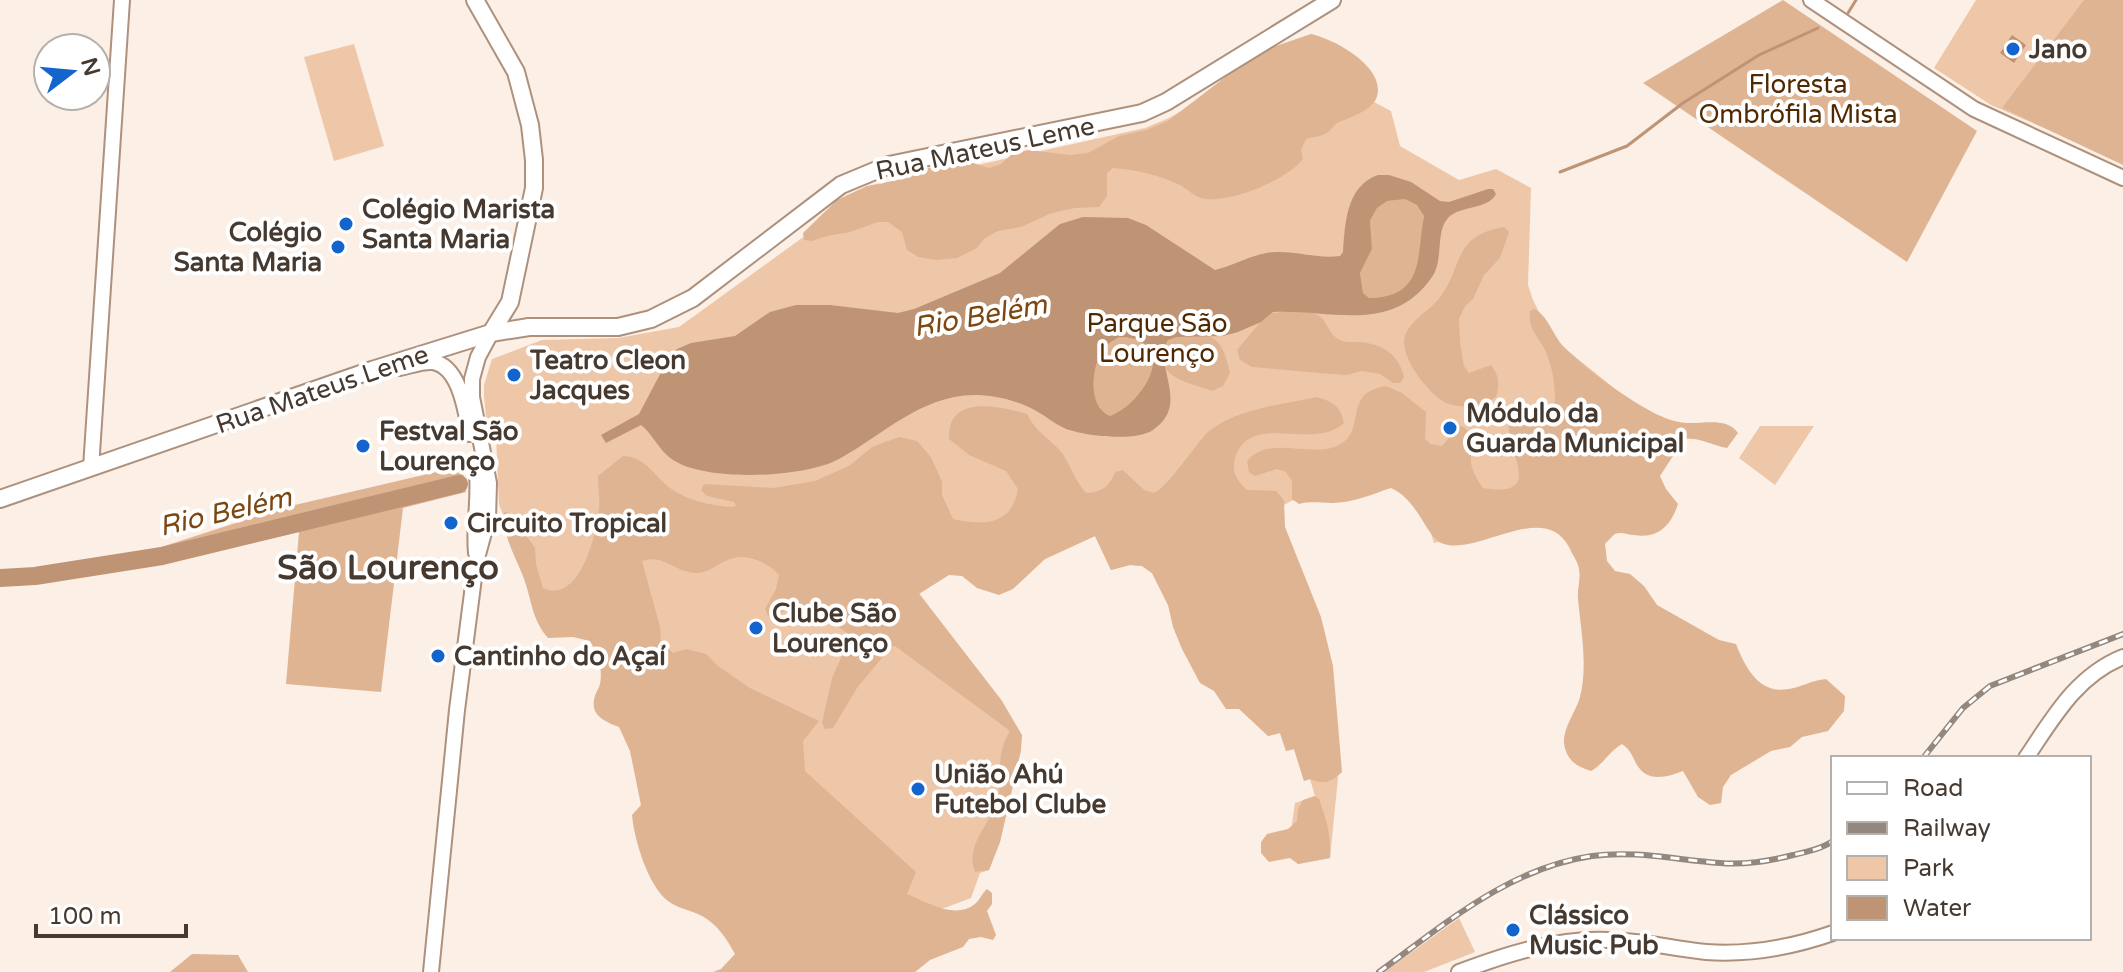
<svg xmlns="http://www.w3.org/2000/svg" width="2123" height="972" font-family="'Varela Round',sans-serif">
  <rect width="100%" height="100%" fill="#fbefe6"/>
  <!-- green -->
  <g fill="#eec7a9">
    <polygon points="1976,0 2123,0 2123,162 1991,105 1934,68"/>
    <polygon points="354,44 384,146 334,161 304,57"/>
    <polygon points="1281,53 1391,111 1400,146 1459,180 1496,169 1531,188 1528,285 1533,300 1552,338 1620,393 1521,522 1434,543 1403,447 1336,491 1291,501 1260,519 1319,656 1338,778 1330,858 1298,864 1292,824 1295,803 1315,796 1310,779 1304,781 1294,749 1286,751 1280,733 1268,736 1168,605 1152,573 1142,566 1130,565 1111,570 1095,536 1001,579 981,554 919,593 1002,701 1021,750 1000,842 989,870 980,873 971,898 809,959 598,626 548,638 499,504 496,436 487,426 484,397 484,385 492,359 542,340 618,338 679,327 849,204 905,181 1145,128 1169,118"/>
    <polygon points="1760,426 1814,426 1775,485 1739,458"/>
    <polygon points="1459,918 1475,952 1424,972 1384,972"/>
  </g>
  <!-- forest -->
  <g fill="#dfb493">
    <polygon points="1783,0 1977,131 1907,262 1643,83"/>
    <polygon points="2084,0 2123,0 2123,165 2002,108"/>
    <path d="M 1311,34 C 1334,39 1389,68 1376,99 C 1371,110 1350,118 1339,122 C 1333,125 1331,131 1325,134 C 1319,137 1312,137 1306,139 L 1301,150 L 1303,159 C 1287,180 1228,205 1201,198 C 1194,196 1187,189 1180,185 C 1159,175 1137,170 1113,168 L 1107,173 L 1107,196 L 1099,207 L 1075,208 L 1052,213 L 1021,227 L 998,231 L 985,238 L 977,248 L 957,258 L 936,260 L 918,257 L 907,250 L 902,232 L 888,222 L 878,222 L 850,232 L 827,236 L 812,241 L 804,240 L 803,233 L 837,200 L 867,186 L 903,179 L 919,169 L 970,162 L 989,168 L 1001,164 L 1013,153 L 1029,150 L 1070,155 L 1088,153 L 1119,136 L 1146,130 L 1168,121 L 1258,52 Z"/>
    <path d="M 1405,199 L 1417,205 L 1424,216 C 1416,255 1426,297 1369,298 L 1363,293 L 1360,273 L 1372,249 L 1370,222 L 1377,208 L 1387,201 Z"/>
    <path d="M 1504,227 L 1509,232 L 1500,258 L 1484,275 L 1473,299 L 1465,306 L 1459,319 L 1460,342 L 1464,366 L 1469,373 L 1491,365 C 1499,376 1500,384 1496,397 C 1483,406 1466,409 1449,404 C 1431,398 1398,356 1405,336 C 1410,321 1428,311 1438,300 C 1464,268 1451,236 1504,227 Z"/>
    <path d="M 1534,309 C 1548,315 1553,336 1564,347 C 1585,368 1619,393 1645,408 C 1657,415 1672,422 1686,423 C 1704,424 1727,417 1738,433 L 1727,448 C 1712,445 1699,437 1684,439 L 1660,476 L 1666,489 L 1678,504 C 1671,525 1659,539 1634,535 C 1628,535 1621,531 1615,534 C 1613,535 1607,542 1605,544 L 1607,561 L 1615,571 L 1630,574 L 1644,586 L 1657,605 L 1719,640 L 1736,644 C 1745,667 1759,695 1789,689 C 1802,687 1812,680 1826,679 L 1845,696 L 1844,711 L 1828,731 L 1802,737 L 1790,747 L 1771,751 L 1731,775 L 1723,787 L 1721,803 L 1710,805 L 1698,797 L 1683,771 C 1667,777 1648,783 1637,765 C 1632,756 1631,750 1622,744 C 1608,752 1605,763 1591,771 C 1577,767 1566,760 1564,743 C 1563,727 1576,712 1580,697 C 1588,666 1581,631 1578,599 C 1577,589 1581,579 1579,569 C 1578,562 1572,554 1569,547 C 1544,500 1480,555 1444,544 C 1426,539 1420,501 1391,488 C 1372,494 1353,503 1332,503 C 1320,503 1311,501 1299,504 L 1292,499 L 1292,481 L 1286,472 L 1277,469 L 1255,476 L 1249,472 L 1247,461 C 1269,434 1312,459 1339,445 C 1368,430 1341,393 1386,386 L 1402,393 L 1426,412 L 1425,439 L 1431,444 L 1442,446 L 1457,428 L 1462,426 C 1478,436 1470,447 1471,463 C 1473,473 1477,480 1483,488 C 1561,501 1482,426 1519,411 C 1527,407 1541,410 1550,407 L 1555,401 C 1555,383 1552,364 1544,348 C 1536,334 1528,328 1530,311 Z"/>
    <path d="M 1289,311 C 1301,312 1317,310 1324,321 C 1330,329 1330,335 1340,340 C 1345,343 1352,342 1358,342 C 1381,343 1399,354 1404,377 L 1400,383 L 1393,383 L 1380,374 L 1362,371 L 1346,375 L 1319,373 L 1252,367 L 1240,360 L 1237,350 L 1267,314 Z"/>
    <path d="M 1208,336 C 1224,342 1226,358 1230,373 L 1223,386 L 1212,391 C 1186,381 1150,378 1168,340 L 1177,337 Z"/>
    <path d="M 1119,337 C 1181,339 1146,401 1110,416 C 1087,407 1091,366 1104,348 C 1107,344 1114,340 1119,337 Z"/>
    <path d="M 1317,397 C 1333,402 1341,406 1344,423 C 1313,452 1250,410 1235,458 C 1231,471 1237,481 1247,490 L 1276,491 L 1284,500 L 1285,527 L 1321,617 L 1333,666 L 1342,772 C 1332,782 1323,785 1310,779 L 1304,781 L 1294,749 L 1286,751 L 1280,733 L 1268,736 L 1239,709 L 1226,709 L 1214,691 L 1200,683 L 1182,649 L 1173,627 L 1168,605 L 1152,573 L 1142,566 L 1130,565 L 1111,570 L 1095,536 L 1045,559 L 1013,589 L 999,595 L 977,588 L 962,576 L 949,575 L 919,594 L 1002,701 L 1022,735 L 1021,750 L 1000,842 L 989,870 L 975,872 C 965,846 988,827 996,803 C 1005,776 993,759 1010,731 L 895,646 L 891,647 L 857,688 L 833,728 L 825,729 L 822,723 L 832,678 L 851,636 L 816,611 L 796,605 L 772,617 L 768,616 L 765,609 L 776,589 L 779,575 C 770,564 749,554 734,558 C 720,561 710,574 694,573 C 673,571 664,554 642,561 L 660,627 L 661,641 L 673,653 L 686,649 L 706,654 L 718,666 L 750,688 L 819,721 L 803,741 L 805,771 L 916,872 L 907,894 C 926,902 955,920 975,904 C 980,900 982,893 987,889 L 992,893 L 992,904 L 987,911 L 996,935 L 993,940 L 981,937 L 969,939 L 963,947 L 930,960 L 915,972 L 713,972 L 721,969 L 735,954 C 726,938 718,925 702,916 C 691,910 679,909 668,901 C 648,886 634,839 632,815 L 641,805 L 630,751 L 619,727 C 604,721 589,715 595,696 C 596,692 599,688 600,684 C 603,668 598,655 590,641 L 573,637 L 548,638 C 532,620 532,601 524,579 C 515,555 503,538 504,512 L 511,513 L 535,548 L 536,564 L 543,588 C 580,605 597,533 599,508 C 600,498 598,487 598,476 L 623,456 C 645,456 654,476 670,488 C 689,501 708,505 731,507 L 736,506 L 734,502 L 707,496 L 701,490 L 704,484 L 773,488 L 815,481 L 849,466 L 872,447 L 899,437 L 917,441 L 931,457 L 942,482 L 942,495 L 953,519 C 984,526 1012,525 1018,489 L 1006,471 L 969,455 L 949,439 C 947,394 999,406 1027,414 C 1037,434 1050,438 1062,453 C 1071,466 1075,481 1086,493 C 1102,492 1109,487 1115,472 L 1123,470 L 1144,490 L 1154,493 C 1166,488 1193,449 1204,436 C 1231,409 1281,405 1317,397 Z"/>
    <polygon points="462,466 466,492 403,508 381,692 286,684 299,532 160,564 155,549 282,508"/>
    <path d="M 1315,796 L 1319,799 C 1327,822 1331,833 1330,858 L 1298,864 L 1290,858 L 1269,862 L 1261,853 L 1261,842 L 1267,834 L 1288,829 L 1297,821 L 1298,809 L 1303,800 Z"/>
    <polygon points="192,954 238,955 248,972 170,972"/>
  </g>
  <!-- water -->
  <g fill="#be9474" fill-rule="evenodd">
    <polygon points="2012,35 2026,45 2014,63 2000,53"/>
    <path d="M 1378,175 L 1389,175 L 1411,182 L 1440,201 L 1449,202 L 1488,189 L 1493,189 L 1496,194 C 1488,210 1460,205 1448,218 C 1435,232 1444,260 1432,277 C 1392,335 1331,309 1273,312 L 1261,322 L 1238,332 L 1223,336 L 1177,337 L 1168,340 C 1153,368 1191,404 1153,430 C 1136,442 1082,436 1064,428 C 1055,424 1047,417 1038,412 C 1020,401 995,395 974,395 C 920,396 883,435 839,459 C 804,478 706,482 673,460 C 659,451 653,434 641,425 L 606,443 L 601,435 L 639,414 L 667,361 L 677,349 L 691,343 L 735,336 L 770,312 L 796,305 L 830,305 L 898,313 L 914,309 L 1000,273 L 1060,224 L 1083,217 L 1128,218 L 1146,225 L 1215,270 C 1236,265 1253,253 1276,252 C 1298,251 1318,259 1340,256 L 1343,252 C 1345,224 1346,186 1378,175 ZM 1405,199 L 1417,205 L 1424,216 C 1416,255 1426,297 1369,298 L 1363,293 L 1360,273 L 1372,249 L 1370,221 L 1377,208 L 1387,201 ZM 1119,337 C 1181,338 1146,402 1110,416 C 1087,407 1091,366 1104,348 C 1107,344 1114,340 1119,337 Z"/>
  </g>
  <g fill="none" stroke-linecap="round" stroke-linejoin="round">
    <!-- stream -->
    <g stroke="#be9474" stroke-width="3">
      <polyline points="1848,13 1856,0"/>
      <polyline points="1560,172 1627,146 1683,103 1759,55 1818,28"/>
    </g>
    <!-- river -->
    <polyline stroke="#be9474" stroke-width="18" points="0,578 35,576 162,556 459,484"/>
    <!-- secondary casing -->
    <g stroke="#ad917c" stroke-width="18">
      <g id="secondary">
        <polyline points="1811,0 1974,109 2123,178"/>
        <path d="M 400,368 C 410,366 422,361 433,362 C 460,366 466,413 470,434"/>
        <polyline points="91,468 122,0"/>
        <path d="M 476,553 C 473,523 481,493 476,462"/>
        <path d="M 2026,758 C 2053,718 2076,676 2123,657"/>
        <polyline points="431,972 457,710 476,562 488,518 489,483 472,397 472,379 478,357 491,333"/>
        <path d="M 1459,972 C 1507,954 1556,938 1608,940 C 1641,940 1673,949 1706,952 C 1748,955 1793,947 1833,933"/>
      </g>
    </g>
    <!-- primary casing -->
    <g stroke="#ad917c" stroke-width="20">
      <g id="primary">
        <polyline points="475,0 516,72 530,125 534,160 534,188 510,302 491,333"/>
        <polyline points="0,499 372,370 491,333 529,327 618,327 651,319 693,298 841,185 889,165 1142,113 1166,102 1332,0"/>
      </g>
    </g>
    <!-- secondary -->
    <use href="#secondary" stroke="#fff" stroke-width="14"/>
    <!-- primary -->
    <use href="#primary" stroke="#fff" stroke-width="16"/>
    <!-- rail casing -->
    <g stroke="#93877e" stroke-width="6">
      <g id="rail">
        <polyline points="1923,758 1963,708 1990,686 2123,634"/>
        <path d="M 1379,972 C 1445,924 1509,868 1592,856 C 1635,850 1677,860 1720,863 C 1744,865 1770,861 1793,855 C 1806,852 1821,849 1833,841"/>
      </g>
    </g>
    <!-- rail -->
    <use href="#rail" stroke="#fff" stroke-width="3" stroke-dasharray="9" stroke-linecap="butt"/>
  </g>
  <!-- markers -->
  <g fill="#1464ce" stroke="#fff" stroke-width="3">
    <circle cx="2013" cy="49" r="8"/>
    <circle cx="346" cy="224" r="8"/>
    <circle cx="338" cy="247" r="8"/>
    <circle cx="514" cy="375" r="8"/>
    <circle cx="1450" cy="428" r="8"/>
    <circle cx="363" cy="446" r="8"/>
    <circle cx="451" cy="523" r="8"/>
    <circle cx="756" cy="628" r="8"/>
    <circle cx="438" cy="656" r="8"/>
    <circle cx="918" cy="789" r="8"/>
    <circle cx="1513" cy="930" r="8"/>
  </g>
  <g text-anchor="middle" stroke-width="8" stroke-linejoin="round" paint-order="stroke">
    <!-- poi labels -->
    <g font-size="26" font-weight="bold" fill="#453930" stroke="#fff" text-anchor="start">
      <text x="2029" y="58">Jano</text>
      <text x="362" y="218">Colégio Marista<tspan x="362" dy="30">Santa Maria</tspan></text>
      <text x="322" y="241" text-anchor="end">Colégio<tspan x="322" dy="30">Santa Maria</tspan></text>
      <text x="530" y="369">Teatro Cleon<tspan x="530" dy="30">Jacques</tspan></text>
      <text x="1466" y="422">Módulo da<tspan x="1466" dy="30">Guarda Municipal</tspan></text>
      <text x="379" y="440">Festval São<tspan x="379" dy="30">Lourenço</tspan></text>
      <text x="467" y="532">Circuito Tropical</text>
      <text x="772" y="622">Clube São<tspan x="772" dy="30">Lourenço</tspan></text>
      <text x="454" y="665">Cantinho do Açaí</text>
      <text x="934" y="783">União Ahú<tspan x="934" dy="30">Futebol Clube</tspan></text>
      <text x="1529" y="924">Clássico<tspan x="1529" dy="30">Music Pub</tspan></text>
    </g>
    <!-- park labels -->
    <g font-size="26" fill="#512900" stroke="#fff">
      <text x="1798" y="93">Floresta<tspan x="1798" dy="30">Ombrófila Mista</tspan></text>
      <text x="1157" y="332">Parque São<tspan x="1157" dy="30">Lourenço</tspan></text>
    </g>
    <!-- street labels -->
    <g font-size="26" fill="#453930" stroke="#fff">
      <text transform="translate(985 148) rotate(-12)" y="9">Rua Mateus Leme</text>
      <text transform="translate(322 389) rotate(-19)" y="9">Rua Mateus Leme</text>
    </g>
    <!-- water labels -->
    <g font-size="28" font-style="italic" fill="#7d4711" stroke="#fff">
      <text transform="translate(980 315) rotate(-10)" y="10">Rio Belém</text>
      <text transform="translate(225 511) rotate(-13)" y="10">Rio Belém</text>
    </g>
    <!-- district labels -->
    <g font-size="34" font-weight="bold" fill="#453930" stroke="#fff">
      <text x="388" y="579">São Lourenço</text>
    </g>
  </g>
  <!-- legend -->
  <rect x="1831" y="756" width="260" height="184" fill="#ffffff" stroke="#b5b0ac" stroke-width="2"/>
  <rect x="1847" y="782" width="40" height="12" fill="#ffffff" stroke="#b5b0ac" stroke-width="2"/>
  <text x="1903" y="796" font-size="24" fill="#453930">Road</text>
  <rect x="1847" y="822" width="40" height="12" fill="#93877e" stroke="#b5b0ac" stroke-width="2"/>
  <text x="1903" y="836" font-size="24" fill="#453930">Railway</text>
  <rect x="1847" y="856" width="40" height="24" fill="#eec7a9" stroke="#b5b0ac" stroke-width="2"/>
  <text x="1903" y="876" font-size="24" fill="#453930">Park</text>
  <rect x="1847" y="896" width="40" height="24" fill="#be9474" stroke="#b5b0ac" stroke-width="2"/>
  <text x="1903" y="916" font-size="24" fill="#453930">Water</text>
  <!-- north arrow -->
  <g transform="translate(72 72) rotate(74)"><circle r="38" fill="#ffffff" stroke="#b5b0ac" stroke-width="2"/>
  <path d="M0-6L14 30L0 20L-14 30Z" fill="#1464ce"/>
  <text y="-12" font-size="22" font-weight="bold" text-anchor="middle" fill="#453930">N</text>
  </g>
  <!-- scale -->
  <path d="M36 924v12h150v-12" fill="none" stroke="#453930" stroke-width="4"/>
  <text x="48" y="924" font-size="24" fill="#453930" stroke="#ffffff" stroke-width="6" paint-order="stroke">100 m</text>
</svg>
